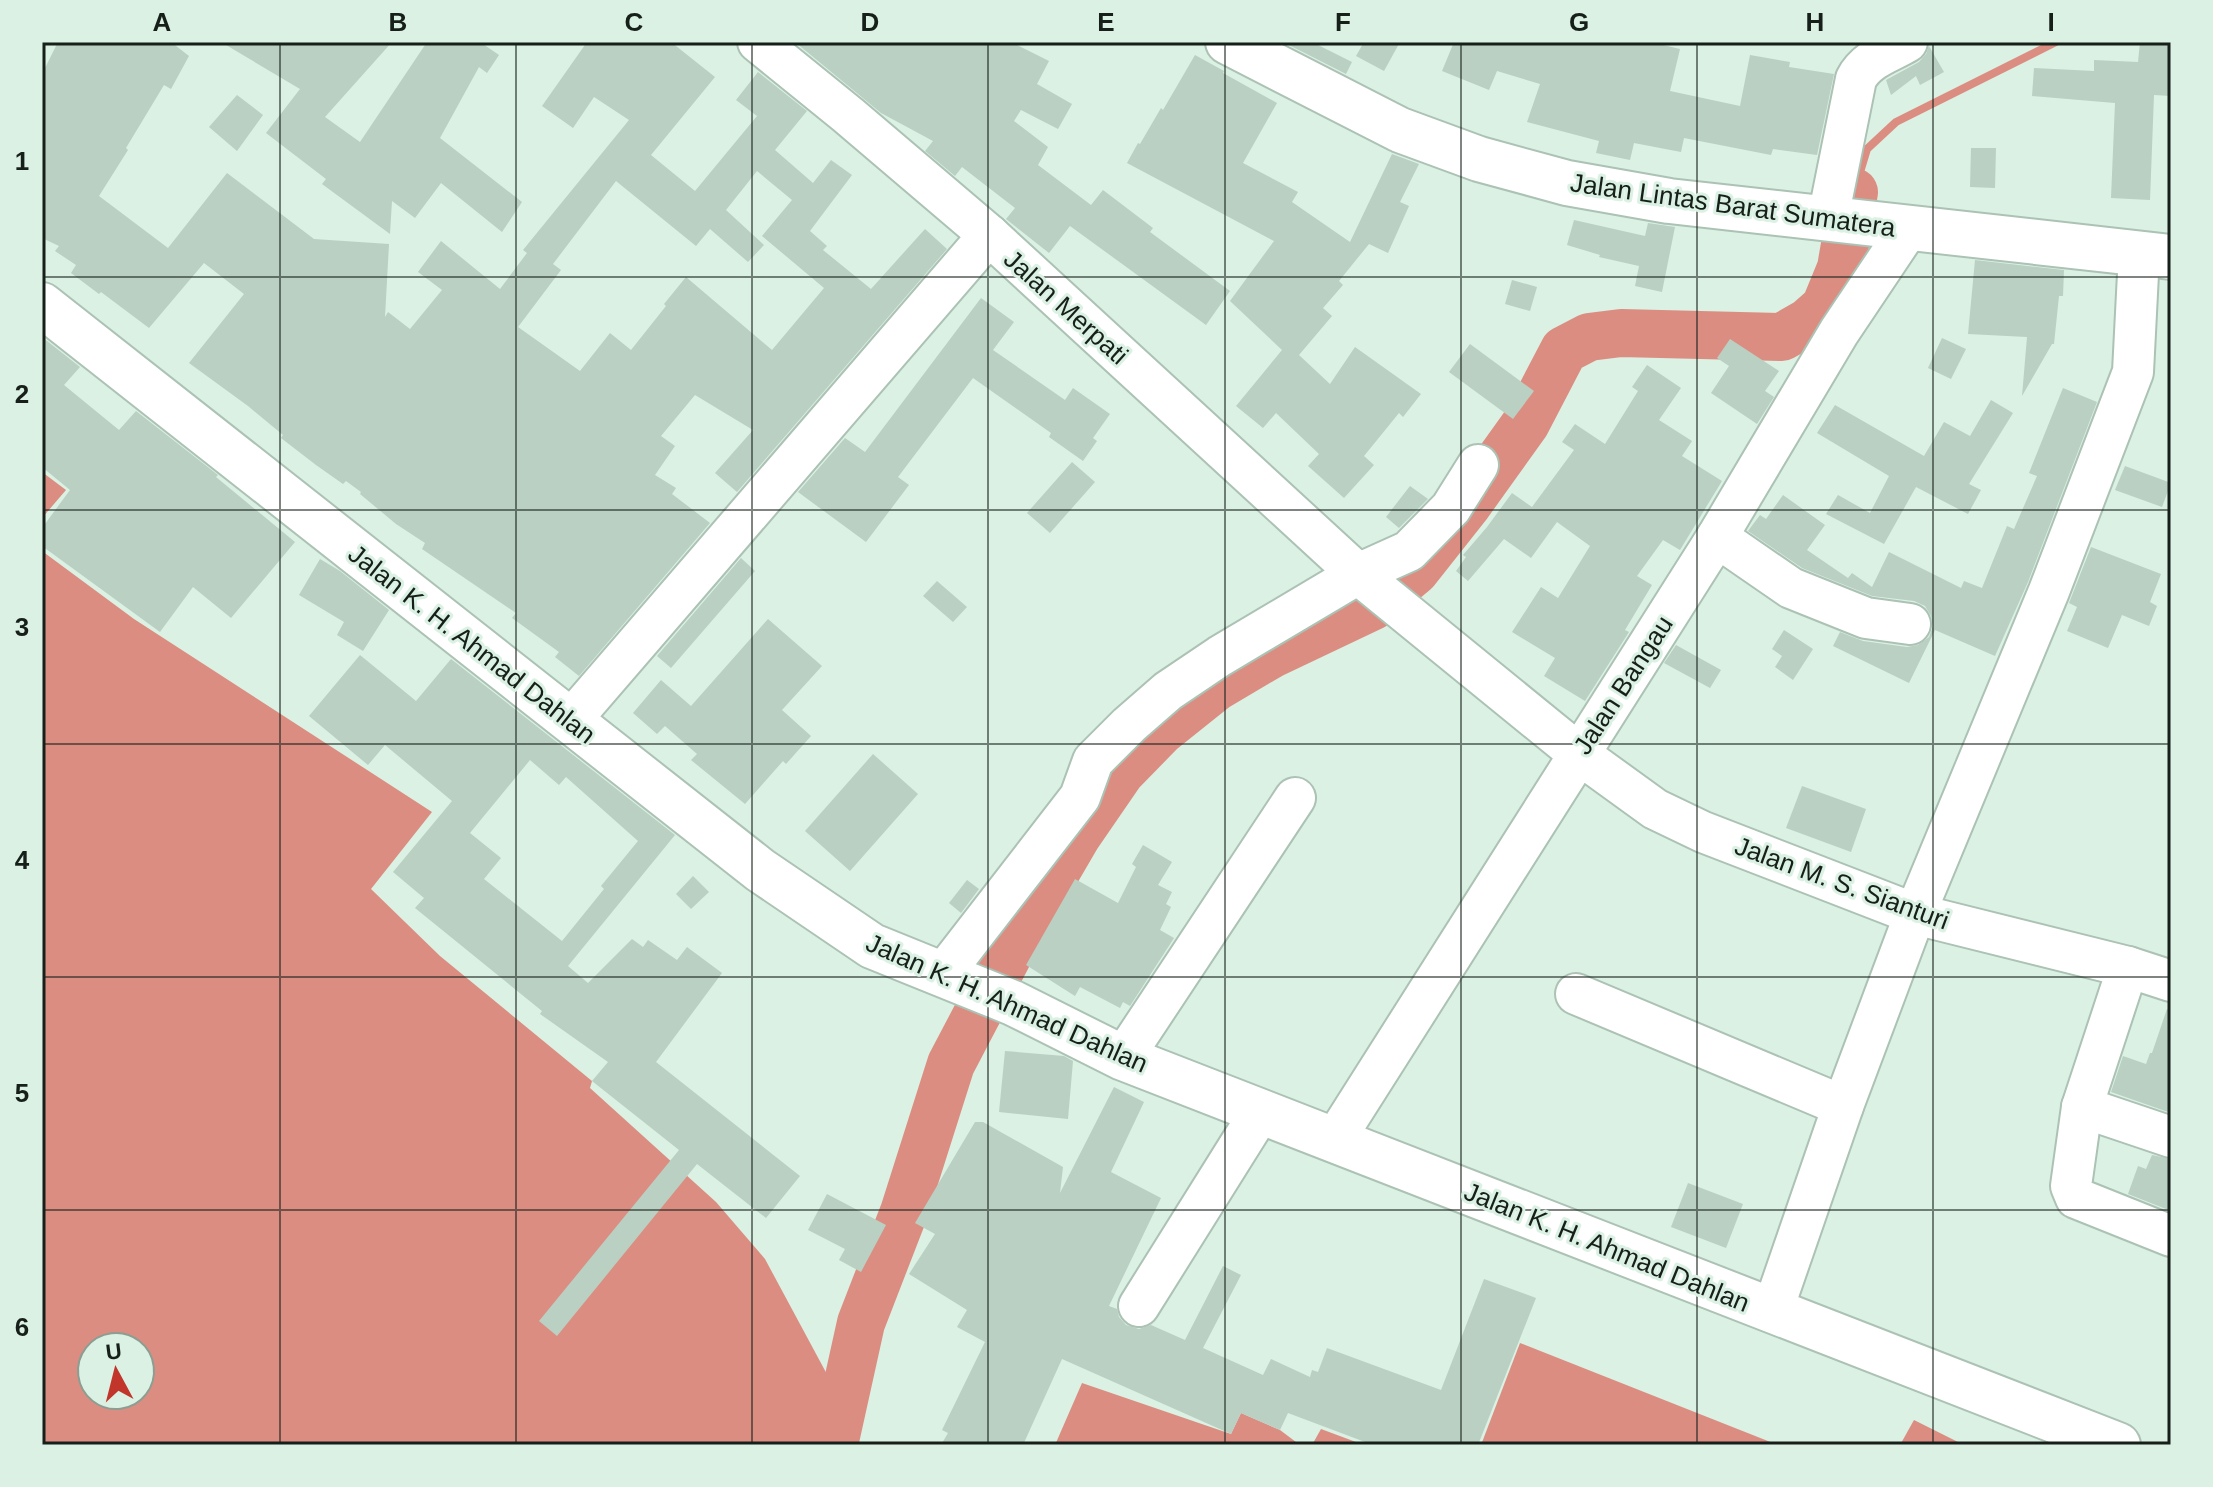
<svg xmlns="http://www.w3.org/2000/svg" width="2213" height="1487" font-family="Helvetica,sans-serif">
  <rect width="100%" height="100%" fill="#daf1e3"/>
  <!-- water -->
  <g fill="#dc8d81" fill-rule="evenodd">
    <polygon points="42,472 66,490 42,518"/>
    <path d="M 42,551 L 134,619 L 432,812 L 371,889 L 440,956 L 592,1081 L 590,1088 L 716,1202 L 765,1259 L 836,1391 L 822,1445 L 42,1445 ZM 92,1347 L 140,1347 L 140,1395 L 92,1395 Z"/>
    <polygon points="1520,1343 1778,1445 1481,1445"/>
    <polygon points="1082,1383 1231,1434 1241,1413 1280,1430 1300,1445 1055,1445"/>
    <polygon points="1914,1420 1964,1445 1900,1445"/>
    <polygon points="1321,1429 1364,1445 1312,1445"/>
  </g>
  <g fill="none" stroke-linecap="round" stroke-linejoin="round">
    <!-- stream -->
    <polyline stroke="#dc8d81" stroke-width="8" points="1854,192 1867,149 1896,122 2056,42"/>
    <!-- river -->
    <polyline stroke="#dc8d81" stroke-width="48" points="834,1445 861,1323 904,1212 951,1064 1014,944 1077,836 1121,772 1161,731 1216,687 1272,654 1373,606 1415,571 1468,504 1526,423 1564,350 1589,337 1621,333 1782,337 1808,322 1825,307 1841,268 1854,192"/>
  </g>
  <!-- building -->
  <g fill="#b9d0c2" fill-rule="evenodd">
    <path d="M 58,42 L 171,42 L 189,56 L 171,89 L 164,85 L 126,148 L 128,150 L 99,196 L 168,248 L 227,173 L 314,239 L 389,244 L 385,317 L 388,312 L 410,329 L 442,290 L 418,272 L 441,241 L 500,289 L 527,253 L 523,250 L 629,120 L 594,97 L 573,128 L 542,106 L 587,42 L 671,42 L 715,77 L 651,155 L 695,191 L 757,116 L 736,100 L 758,72 L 807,111 L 775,150 L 813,183 L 831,160 L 852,175 L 810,231 L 827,246 L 823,250 L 871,289 L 925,229 L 947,249 L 737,492 L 715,473 L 753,430 L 695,395 L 661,436 L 675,446 L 655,475 L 676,488 L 672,494 L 710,523 L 579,676 L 555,657 L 559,652 L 512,618 L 516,613 L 422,549 L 425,543 L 396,524 L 360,494 L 361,492 L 346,481 L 343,484 L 316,465 L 281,438 L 283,435 L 248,406 L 189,363 L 244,294 L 204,263 L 149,328 L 101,292 L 99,294 L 71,273 L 76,265 L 55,251 L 59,246 L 42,238 L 42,74 ZM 757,171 L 792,200 L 762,236 L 824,288 L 772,350 L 686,277 L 664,304 L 666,306 L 631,350 L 610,333 L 580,371 L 518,327 L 561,270 L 553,264 L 616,181 L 696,246 L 710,229 L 748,262 L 764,245 L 726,210 Z"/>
    <polygon points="221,42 392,42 325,117 360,142 427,42 480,42 499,55 487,73 479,67 440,138 522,202 502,232 441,183 415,218 392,201 390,234 322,184 326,179 266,133 300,89"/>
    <polygon points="795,42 1011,42 1049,61 1037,84 1072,104 1058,129 1021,110 1014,121 1048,147 1038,165 1091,205 1103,190 1153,228 1150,232 1230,291 1206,325 1070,226 1049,253 1006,219 1015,208 962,167 955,176 925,151 933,141 881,113"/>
    <polygon points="1283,42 1312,42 1352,62 1346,74"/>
    <polygon points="1364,42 1400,42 1384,71 1356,56"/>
    <polygon points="1454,42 1651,42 1680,49 1670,91 1740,106 1750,55 1790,62 1789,67 1834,74 1817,155 1773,149 1771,155 1684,138 1681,152 1634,143 1630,160 1596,153 1599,141 1527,122 1540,84 1497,71 1489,90 1442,71"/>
    <polygon points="2140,42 2171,42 2171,96 2154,95 2150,200 2111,198 2115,103 2032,96 2034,68 2094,71 2094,60 2138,62"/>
    <polygon points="1929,46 1944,72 1920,85 1916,76 1891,95 1886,80 1919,62 1926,54"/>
    <polygon points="1195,55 1224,71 1223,73 1277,103 1243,163 1298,192 1292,202 1350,242 1392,154 1419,164 1400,202 1409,206 1388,253 1369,244 1339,281 1343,285 1323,308 1332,316 1299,355 1330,384 1355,347 1421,394 1403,417 1399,413 1364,456 1374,465 1344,498 1308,466 1319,454 1276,413 1263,428 1236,406 1282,350 1230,301 1274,241 1127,163 1138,143 1140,144 1161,108 1163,110"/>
    <polygon points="237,95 263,115 237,151 209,127"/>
    <polygon points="1971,148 1996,148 1995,188 1970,187"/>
    <polygon points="1574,220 1645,236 1648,223 1675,227 1662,292 1635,286 1639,266 1599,257 1600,255 1567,245"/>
    <polygon points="1975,260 2064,270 2063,296 2059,296 2054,344 2052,344 2022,396 2027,337 1968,334"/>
    <polygon points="1512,280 1537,287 1530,311 1505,304"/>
    <polygon points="981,298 1014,322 993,350 1065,400 1073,388 1110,414 1093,438 1097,441 1083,461 1049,437 1051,433 973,378 898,477 909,485 866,542 798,492 845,438 865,452"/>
    <polygon points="42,337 80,367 64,385 119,430 136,411 218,475 216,477 295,542 231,618 193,587 160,632 42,546 42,528 70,490 42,467"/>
    <polygon points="1942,338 1966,349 1951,379 1928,368"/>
    <polygon points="1730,339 1779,371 1765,391 1774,397 1757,424 1711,393 1729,366 1717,358"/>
    <polygon points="1470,344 1534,391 1513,419 1449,372"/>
    <polygon points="1647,365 1681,388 1659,420 1692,441 1682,456 1722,481 1680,550 1663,540 1637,576 1652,585 1625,630 1629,632 1585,701 1544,676 1555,658 1512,632 1541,587 1558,598 1590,546 1557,522 1531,558 1504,539 1468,581 1456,571 1466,557 1463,555 1487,527 1512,493 1532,507 1574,450 1562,442 1575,424 1605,444 1638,391 1632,387"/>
    <polygon points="2063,388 2097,402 2028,582 1995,656 1935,630 1909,683 1833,646 1840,632 1863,641 1907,647 1918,645 1929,637 1933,626 1931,616 1925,606 1914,601 1872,596 1802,568 1748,531 1760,515 1766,519 1783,495 1825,525 1807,550 1848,578 1852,573 1872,587 1889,552 1961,588 1964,581 1982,588 2007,526 2014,529 2037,476 2029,473"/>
    <polygon points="1991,400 2013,413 1969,484 1981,490 1968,514 1916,487 1884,544 1826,514 1838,495 1870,513 1889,476 1817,433 1835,405 1924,456 1944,422 1970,436"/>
    <polygon points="1072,462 1095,482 1050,533 1027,513"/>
    <polygon points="2125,466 2171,483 2162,507 2115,490"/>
    <polygon points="1410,486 1428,499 1399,528 1386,517"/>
    <polygon points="2091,547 2161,574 2150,602 2157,606 2149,626 2122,615 2108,648 2067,631 2077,607 2069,603"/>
    <polygon points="741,558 755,571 671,668 657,656"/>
    <polygon points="320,559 340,571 389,610 363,651 337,635 344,622 299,595"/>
    <polygon points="937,581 967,607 953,622 923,596"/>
    <polygon points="768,619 822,666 782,710 811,736 786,764 783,761 745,804 691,760 697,754 665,726 657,734 633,713 661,680 691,706"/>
    <polygon points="1784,630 1813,649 1793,680 1775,667 1782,656 1772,649"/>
    <polygon points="1676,645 1721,670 1710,688 1664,663"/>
    <path d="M 360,655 L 416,701 L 451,659 L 675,835 L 568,966 L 588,983 L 632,939 L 643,947 L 648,940 L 677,960 L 687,947 L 722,973 L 656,1062 L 800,1176 L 766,1218 L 697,1164 L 557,1336 L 539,1321 L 679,1150 L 592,1081 L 608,1062 L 540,1014 L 542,1011 L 415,908 L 424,898 L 393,872 L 452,801 L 385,745 L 368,765 L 309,716 ZM 530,760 L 559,785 L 566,777 L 638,841 L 601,886 L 604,889 L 562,941 L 484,879 L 501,858 L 470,833 Z"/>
    <polygon points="873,754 918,794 850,871 805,831"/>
    <polygon points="1802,786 1866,809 1851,852 1786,828"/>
    <polygon points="1143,845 1172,862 1158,885 1172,892 1166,904 1171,907 1160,930 1174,938 1130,1006 1123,1002 1120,1008 1080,987 1075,996 1026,965 1075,879 1118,903 1136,867 1132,864"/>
    <polygon points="693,876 709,892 691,909 676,894"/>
    <polygon points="967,880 979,889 961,913 949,903"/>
    <polygon points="2167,1009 2171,1010 2171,1113 2111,1092 2123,1056 2146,1064 2150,1053 2152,1053"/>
    <polygon points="1005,1051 1064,1056 1073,1061 1068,1119 999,1112"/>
    <polygon points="1114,1087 1144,1102 1111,1172 1161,1198 1109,1306 1117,1309 1119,1317 1126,1325 1139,1329 1151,1325 1185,1340 1223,1266 1241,1275 1203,1348 1263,1375 1271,1359 1310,1377 1312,1370 1318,1372 1327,1348 1441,1390 1484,1279 1536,1298 1478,1445 1373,1445 1288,1413 1280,1430 1241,1413 1231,1434 1062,1359 1023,1445 941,1445 948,1433 942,1430 985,1342 957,1327 967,1310 909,1274 935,1234 915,1223 975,1122 983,1122 1063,1167 1060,1193"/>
    <polygon points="2152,1155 2171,1159 2171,1211 2128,1194 2138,1166 2146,1169"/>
    <polygon points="1688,1183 1743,1204 1726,1248 1671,1227"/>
    <polygon points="827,1194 886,1225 861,1272 839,1260 845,1249 808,1230"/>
  </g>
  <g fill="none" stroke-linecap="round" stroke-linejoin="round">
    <!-- minor casing -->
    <g stroke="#abc2b4" stroke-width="44">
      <g id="minor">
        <polyline points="758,42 848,115 989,235 1358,574 1579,754 1655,809 1703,832 1915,914 2128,967 2171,981"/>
        <path d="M 1828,218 L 1856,79 C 1867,58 1889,53 1907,42"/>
        <polyline points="1717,537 1791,588 1866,618 1910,624"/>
        <polyline points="570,721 989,235"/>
        <polyline points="2128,967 2082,1107 2071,1186 2076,1198 2171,1236"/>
        <polyline points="943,974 1080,797 1093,761 1129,725 1168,691 1220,656 1358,574 1409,551 1451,508 1478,465"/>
        <polyline points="1576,994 1843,1106"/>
        <polyline points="1123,1058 1295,798"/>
        <polyline points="2082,1107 2171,1137"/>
        <polyline points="1335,1139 1717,537 1839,332 1908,229"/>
        <polyline points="1139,1306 1261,1111"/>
        <polyline points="1772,1312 1843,1106 1915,914 2049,591 2133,372 2139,254"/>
      </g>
    </g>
    <!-- major casing -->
    <g stroke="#abc2b4" stroke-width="48">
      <polyline id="major" points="42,305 760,870 872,946 1013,1003 1123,1058 2118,1445"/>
    </g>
    <!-- highway casing -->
    <g stroke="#abc2b4" stroke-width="48">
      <polyline id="highway" points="1228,42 1400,130 1479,159 1567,183 1669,201 2171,257"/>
    </g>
    <!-- minor -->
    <use href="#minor" stroke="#fff" stroke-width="40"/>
    <!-- major -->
    <use href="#major" stroke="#fff" stroke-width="44"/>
    <!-- highway -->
    <use href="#highway" stroke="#fff" stroke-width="44"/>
  </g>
  <!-- grid -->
  <path fill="none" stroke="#161f19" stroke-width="2" stroke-opacity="0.55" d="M 280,42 L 280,1445M 516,42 L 516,1445M 752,42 L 752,1445M 988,42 L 988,1445M 1225,42 L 1225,1445M 1461,42 L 1461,1445M 1697,42 L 1697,1445M 1933,42 L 1933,1445M 42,277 L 2171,277M 42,510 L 2171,510M 42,744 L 2171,744M 42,977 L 2171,977M 42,1210 L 2171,1210"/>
  <g text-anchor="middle" stroke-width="6" stroke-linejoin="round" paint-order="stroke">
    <!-- street labels -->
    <g font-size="26" fill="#161f19" stroke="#daf1e3">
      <text transform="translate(1733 205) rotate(8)" y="9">Jalan Lintas Barat Sumatera</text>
      <text transform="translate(1066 307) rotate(42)" y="9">Jalan Merpati</text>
      <text transform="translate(472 644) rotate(38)" y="9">Jalan K. H. Ahmad Dahlan</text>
      <text transform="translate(1623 685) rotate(-57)" y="9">Jalan Bangau</text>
      <text transform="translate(1842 883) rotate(20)" y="9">Jalan M. S. Sianturi</text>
      <text transform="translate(1007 1003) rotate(24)" y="9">Jalan K. H. Ahmad Dahlan</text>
      <text transform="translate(1607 1247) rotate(22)" y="9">Jalan K. H. Ahmad Dahlan</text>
    </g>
  </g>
  <!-- border -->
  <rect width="2213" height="1487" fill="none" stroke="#daf1e3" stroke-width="88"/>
  <!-- north arrow -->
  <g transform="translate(116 1371) rotate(353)"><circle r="38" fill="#daf1e3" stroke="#8c9d92" stroke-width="2"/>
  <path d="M0-6L14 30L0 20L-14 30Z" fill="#c2352b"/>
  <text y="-12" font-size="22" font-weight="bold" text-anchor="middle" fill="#161f19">U</text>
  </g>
  <rect x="44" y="44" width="2125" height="1399" fill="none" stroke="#161f19" stroke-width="3"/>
  <g font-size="26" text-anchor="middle" font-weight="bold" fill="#161f19">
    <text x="162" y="31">A</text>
    <text x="398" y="31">B</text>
    <text x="634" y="31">C</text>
    <text x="870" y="31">D</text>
    <text x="1106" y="31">E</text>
    <text x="1343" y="31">F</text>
    <text x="1579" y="31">G</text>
    <text x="1815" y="31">H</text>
    <text x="2051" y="31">I</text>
    <text x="22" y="170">1</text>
    <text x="22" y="403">2</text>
    <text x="22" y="636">3</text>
    <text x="22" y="869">4</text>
    <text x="22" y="1102">5</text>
    <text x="22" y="1336">6</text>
  </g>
</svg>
